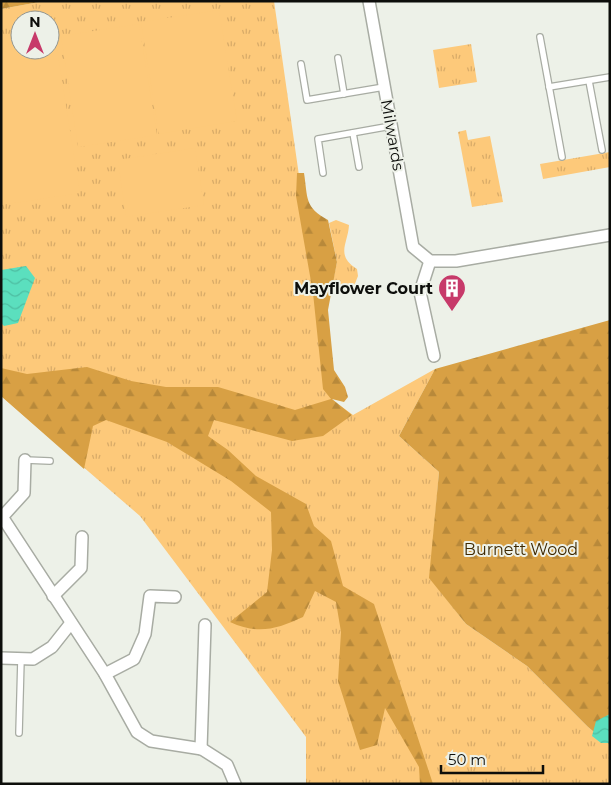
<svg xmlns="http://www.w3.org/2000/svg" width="611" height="785" font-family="Montserrat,sans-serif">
  <defs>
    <pattern id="grass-tufts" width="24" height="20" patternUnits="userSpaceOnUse" patternTransform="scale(1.25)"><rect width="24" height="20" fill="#fdc97a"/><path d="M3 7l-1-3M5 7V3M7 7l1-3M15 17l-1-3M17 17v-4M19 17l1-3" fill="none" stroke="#d8ab68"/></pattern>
    <pattern id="forest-firs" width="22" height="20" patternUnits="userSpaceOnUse" patternTransform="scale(1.25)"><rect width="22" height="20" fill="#d8a044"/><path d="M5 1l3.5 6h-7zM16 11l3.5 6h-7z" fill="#b8893a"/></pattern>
    <pattern id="water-waves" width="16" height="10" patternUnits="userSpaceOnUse" patternTransform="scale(1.25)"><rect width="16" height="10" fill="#5bdfbe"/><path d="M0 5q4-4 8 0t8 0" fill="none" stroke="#4ebea2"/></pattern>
  </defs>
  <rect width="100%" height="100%" fill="#edf1e8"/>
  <!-- grass -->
  <g fill="url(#grass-tufts)" fill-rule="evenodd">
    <path d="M 45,1 L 274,1 L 331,399 L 353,415 L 435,369 L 399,436 L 439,472 L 430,578 L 466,624 L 527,666 L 588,727 L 610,745 L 610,784 L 306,784 L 306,737 L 140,516 L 1,396 L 1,9 ZM 20,20 L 50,20 L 50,50 L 20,50 Z"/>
    <polygon points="471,44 477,82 439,88 433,50"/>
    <polygon points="466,130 468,140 490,136 503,202 472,207 458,132"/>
    <polygon points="610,152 610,167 543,179 540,164"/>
    <path d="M 336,220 L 349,225 C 348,244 335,255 357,269 L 358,276 L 354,286 L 331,291 L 337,262 L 329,223 Z"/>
  </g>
  <!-- forest -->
  <g fill="url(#forest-firs)">
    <polygon points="1,1 45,1 1,9"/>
    <path d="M 297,173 L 304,173 C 308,198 304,207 328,220 L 337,262 L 328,310 L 334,370 L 345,387 L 348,397 L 344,402 L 332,399 L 352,415 L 323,436 L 292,441 L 214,420 L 208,436 L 228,450 L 256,476 L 306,504 L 314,526 L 331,541 L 343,586 L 374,604 L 433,784 L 420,784 L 419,767 L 385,708 L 377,745 L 360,750 L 338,681 L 341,632 L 336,602 L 315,591 L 303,617 C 277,629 258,635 230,622 L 267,592 L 272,550 L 271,512 L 231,481 L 167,442 L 106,420 L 93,426 L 84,469 L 1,396 L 1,368 L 27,374 L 87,367 L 131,381 L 166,387 L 218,387 L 295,410 L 331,399 L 323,389 L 313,293 L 296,196 Z"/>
    <polygon points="610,320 610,745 588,727 527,666 466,624 429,578 439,472 399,436 435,369"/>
  </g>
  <!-- pitch -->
  <g fill="#fdc97a">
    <polygon points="219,10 237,121 159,134 141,22"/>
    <polygon points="139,24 157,135 78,147 61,36"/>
    <polygon points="56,43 80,193 1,205 1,52 20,49 50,50 50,44"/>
    <polygon points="195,148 204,205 126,217 118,160"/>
  </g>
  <!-- water -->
  <g fill="url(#water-waves)">
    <polygon points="26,266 35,278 18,323 4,326 1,323 1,270"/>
    <polygon points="610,714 610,743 601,743 592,736 596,721"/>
  </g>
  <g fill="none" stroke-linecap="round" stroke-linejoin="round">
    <!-- lane casing -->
    <g stroke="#a8aca3" stroke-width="8">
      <g id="lane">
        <polyline points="540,37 562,157"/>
        <polyline points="338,58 344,94"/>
        <polyline points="301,64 307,100 384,87"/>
        <polyline points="589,81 602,150"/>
        <polyline points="549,87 610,77"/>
        <polyline points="353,133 359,167"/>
        <polyline points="323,173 318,139 391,126"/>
        <polyline points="25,460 50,461"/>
        <polyline points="19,733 21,659"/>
      </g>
    </g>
    <!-- street casing -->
    <g stroke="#a8aca3" stroke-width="14">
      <g id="street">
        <polyline points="369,1 413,247 430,261 456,261 610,235"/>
        <polyline points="430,261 420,292 434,356"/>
        <polyline points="1,515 105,674 137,732 151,741 202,749 227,765 235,784"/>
        <polyline points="4,515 24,493 25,460"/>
        <polyline points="53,596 81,568 82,537"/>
        <polyline points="1,658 33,659 52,647 71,623"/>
        <polyline points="105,674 134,659 145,634 150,596 175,597"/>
        <polyline points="201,749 205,625"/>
      </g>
    </g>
    <!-- lane -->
    <use href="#lane" stroke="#fff" stroke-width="5.5"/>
    <!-- street -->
    <use href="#street" stroke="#fff" stroke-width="11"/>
  </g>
  <!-- icons -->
  <defs>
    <g id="building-pin" transform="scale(1.4375)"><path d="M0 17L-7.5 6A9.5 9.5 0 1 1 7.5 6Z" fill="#c73a6a" stroke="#edf1e8"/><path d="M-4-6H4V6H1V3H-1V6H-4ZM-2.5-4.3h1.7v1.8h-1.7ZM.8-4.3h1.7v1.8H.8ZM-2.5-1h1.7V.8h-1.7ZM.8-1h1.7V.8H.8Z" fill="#fff"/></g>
  </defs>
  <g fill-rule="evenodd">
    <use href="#building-pin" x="452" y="288"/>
  </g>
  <g text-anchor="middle" stroke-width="4" stroke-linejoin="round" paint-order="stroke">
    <!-- street labels -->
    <g font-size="16" fill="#0d0e0b" stroke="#edf1e8">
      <text transform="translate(393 135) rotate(80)" y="6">Milwards</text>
    </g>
    <!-- poi labels -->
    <g font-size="16" font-weight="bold" fill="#0d0e0b" stroke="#edf1e8" text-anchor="end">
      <text x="433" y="294">Mayflower Court</text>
    </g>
    <!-- park labels -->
    <g font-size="16" fill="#3e2800" stroke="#edf1e8">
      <text x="521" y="555">Burnett Wood</text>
    </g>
  </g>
  <!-- border -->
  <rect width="611" height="785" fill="none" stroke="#0d0e0b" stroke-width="5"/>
  <!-- north arrow -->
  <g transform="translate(35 35)"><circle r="24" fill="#edf1e8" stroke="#939690"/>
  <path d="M0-4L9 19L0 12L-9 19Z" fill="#c73a6a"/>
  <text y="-8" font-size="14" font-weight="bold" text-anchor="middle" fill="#0d0e0b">N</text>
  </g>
  <!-- scale -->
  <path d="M441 765v8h102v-8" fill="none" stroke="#0d0e0b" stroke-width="2.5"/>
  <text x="448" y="765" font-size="15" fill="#0d0e0b" stroke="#edf1e8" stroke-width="4" paint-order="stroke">50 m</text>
</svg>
